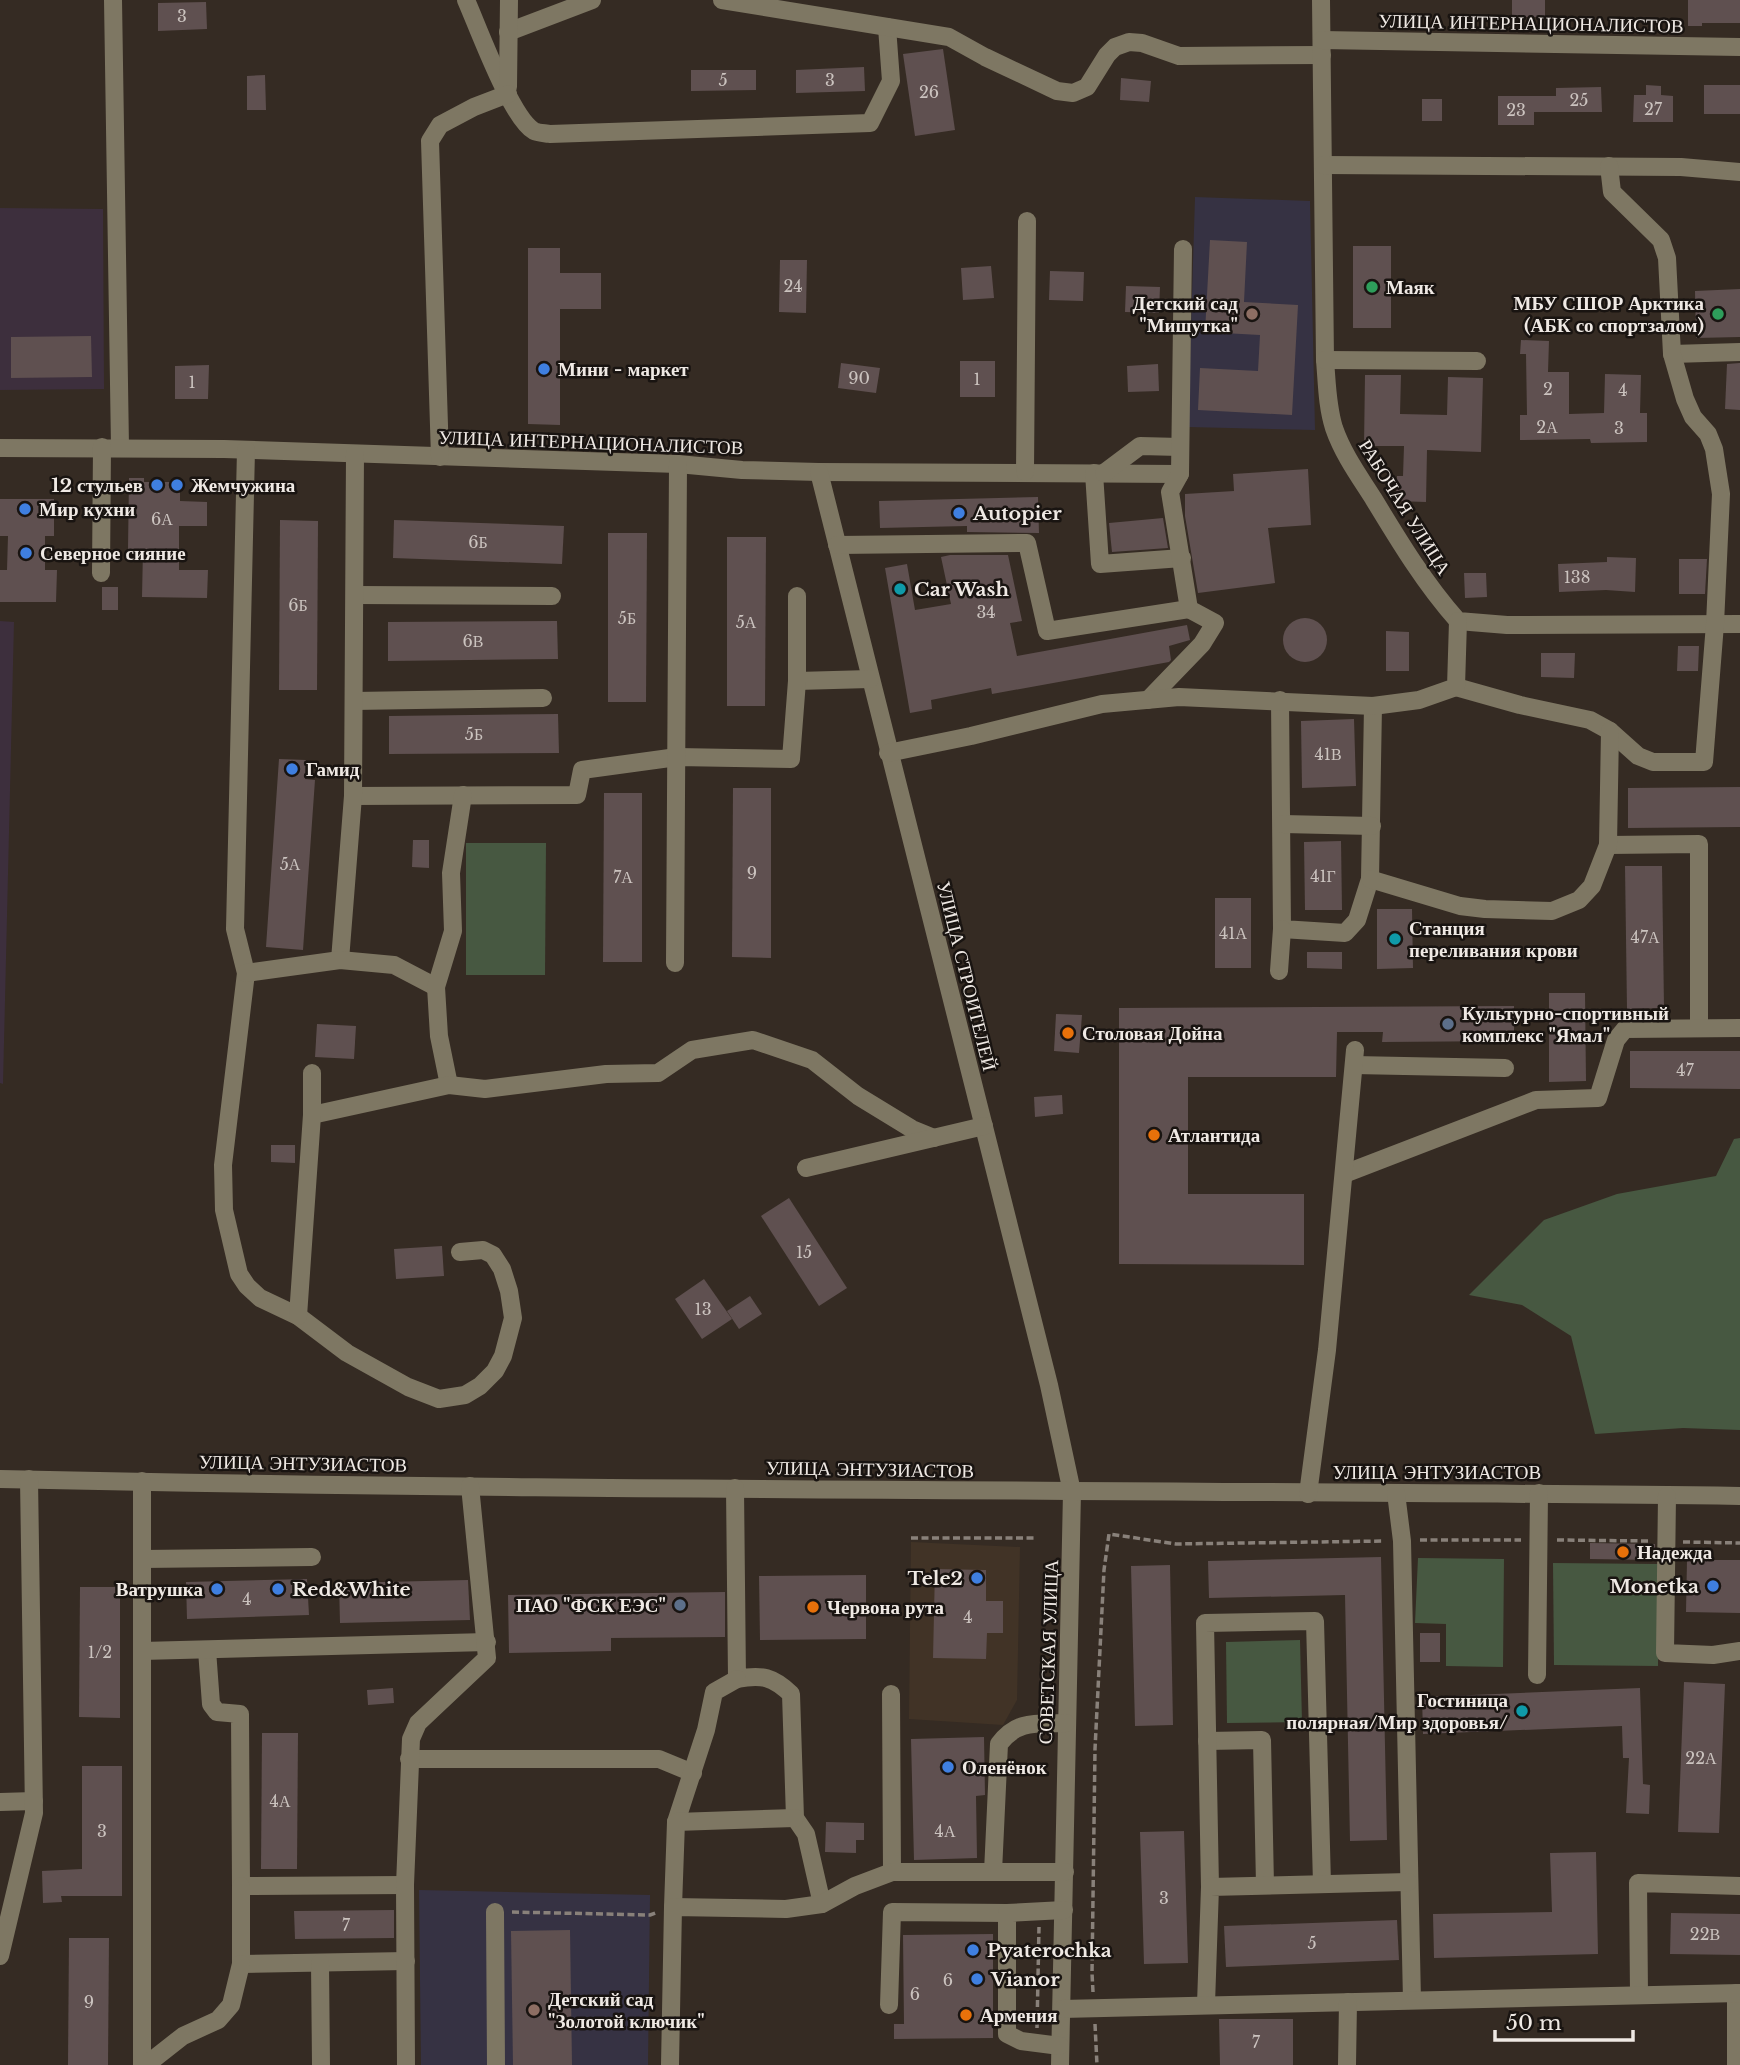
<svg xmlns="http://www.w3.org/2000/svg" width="1740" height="2065" font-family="'Libre Baskerville',serif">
  <rect width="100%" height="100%" fill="#352b23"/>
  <!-- built -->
  <polygon fill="#413326" points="911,1542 1020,1547 1017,1700 1003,1725 909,1719"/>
  <!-- industrial -->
  <g fill="#3d2f3d">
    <polygon points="0,208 103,209 104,389 0,390"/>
    <polygon points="0,621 14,622 3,1084 0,1083"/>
  </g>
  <!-- education -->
  <g fill="#363243">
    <polygon points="1195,197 1310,201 1315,430 1188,427"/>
    <polygon points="419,1890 650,1895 648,2065 421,2065"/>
  </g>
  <!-- green -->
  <g fill="#475841">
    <polygon points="466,843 546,843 545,975 466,975"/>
    <polygon points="1740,1138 1740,1430 1683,1428 1595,1434 1571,1336 1522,1305 1469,1295 1544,1220 1617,1194 1716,1176 1734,1139"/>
    <polygon points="1418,1558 1504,1559 1503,1667 1446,1666 1446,1624 1415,1623"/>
    <polygon points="1553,1563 1658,1564 1658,1666 1554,1665"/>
    <polygon points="1300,1640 1302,1722 1227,1723 1226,1642"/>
  </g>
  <!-- building -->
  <g fill="#5f5050">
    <rect x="1512" y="0" width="33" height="17"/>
    <polygon points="1688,0 1740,0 1740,23 1702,23 1702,26 1688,26"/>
    <polygon points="206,2 207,29 158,31 158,3"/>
    <polygon points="943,49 955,130 915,136 903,54"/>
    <polygon points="864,67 865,91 796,93 796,70"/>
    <polygon points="691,70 756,70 756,90 691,91"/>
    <polygon points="265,75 266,110 247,110 247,76"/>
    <polygon points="1121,78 1151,81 1149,102 1120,100"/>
    <polygon points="1646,85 1661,86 1661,95 1673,96 1673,122 1633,122 1634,95 1646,95"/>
    <rect x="1704" y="85" width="36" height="29"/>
    <polygon points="1601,87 1602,112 1534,112 1534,125 1498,125 1498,96 1556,96 1556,88"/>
    <rect x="1422" y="99" width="20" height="22"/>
    <polygon points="1210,240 1247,242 1244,302 1298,305 1292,415 1198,410 1200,368 1258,371 1260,335 1205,332"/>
    <rect x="1353" y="246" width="38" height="82"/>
    <polygon points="528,248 560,248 560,273 601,273 601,309 560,309 560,425 528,424"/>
    <polygon points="780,260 807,260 806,313 779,312"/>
    <polygon points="991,266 994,298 963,300 961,268"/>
    <polygon points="1050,271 1084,272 1083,301 1049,300"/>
    <polygon points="1126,286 1160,287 1159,313 1125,312"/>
    <polygon points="1740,289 1740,337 1696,338 1695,291"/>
    <polygon points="91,336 92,377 11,378 11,337"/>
    <polygon points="1521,340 1549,341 1548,372 1569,372 1569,414 1604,413 1605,374 1641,375 1640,413 1647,413 1647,442 1591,443 1590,439 1520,440 1520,415 1527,415 1526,354 1520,354"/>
    <rect x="960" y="361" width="35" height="36"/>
    <polygon points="841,363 880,368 876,393 838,388"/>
    <polygon points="1740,363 1740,410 1725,409 1727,364"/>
    <polygon points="1158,364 1159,391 1128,392 1127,366"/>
    <polygon points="209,365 208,399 175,399 175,366"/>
    <polygon points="1365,375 1401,375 1400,414 1447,415 1448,377 1483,378 1481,452 1427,450 1426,502 1396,501 1397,476 1403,476 1404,446 1364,446"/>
    <polygon points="1308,469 1311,525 1268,528 1275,583 1198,593 1185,516 1185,494 1234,491 1233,474"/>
    <polygon points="129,478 144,478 144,482 180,482 180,501 207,502 207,526 179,526 179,570 208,570 207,598 142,597 143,549 128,549"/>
    <polygon points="1038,497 1039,533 967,532 967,526 880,528 879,501"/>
    <polygon points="0,499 54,499 54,536 45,536 45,570 57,570 56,602 0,602 0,570 7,570 8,536 0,536"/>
    <polygon points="1163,518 1168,548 1112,552 1109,523"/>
    <polygon points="280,520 318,521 317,690 279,690"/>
    <polygon points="394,520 564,526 562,564 393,558"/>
    <polygon points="608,533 647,533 646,702 608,702"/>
    <polygon points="727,537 766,537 765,706 727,706"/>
    <polygon points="950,555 1008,555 1022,621 1010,623 1017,656 1187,625 1190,640 1169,646 1171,660 1169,662 992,694 991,688 931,700 932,709 910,713 885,568 907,564 915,610 951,604 941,557"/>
    <polygon points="1607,557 1636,558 1635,592 1606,590 1559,592 1558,564 1607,562"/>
    <polygon points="1679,559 1707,559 1705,594 1679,594"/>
    <polygon points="1464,573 1486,573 1487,597 1465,598"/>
    <rect x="102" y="587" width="16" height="23"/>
    <circle cx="1305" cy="640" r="22"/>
    <polygon points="557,621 558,659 388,661 388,622"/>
    <polygon points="1386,631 1409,632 1409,671 1386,671"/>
    <polygon points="1678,646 1699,646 1698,671 1677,671"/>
    <polygon points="1541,653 1575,653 1574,678 1541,677"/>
    <polygon points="558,714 559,753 389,754 389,716"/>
    <polygon points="1354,719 1356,786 1302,788 1301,721"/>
    <polygon points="279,759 306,760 305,779 315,780 303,950 266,947"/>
    <polygon points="1740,787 1740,827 1628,828 1628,788"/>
    <polygon points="733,788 771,788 771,958 732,957"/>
    <polygon points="604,793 642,793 642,962 603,962"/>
    <polygon points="413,840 429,840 429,868 412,867"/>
    <polygon points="1341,841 1342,910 1305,910 1304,842"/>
    <polygon points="1625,866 1662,866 1664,1008 1627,1009"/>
    <rect x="1215" y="898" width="36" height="70"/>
    <polygon points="1377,909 1412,909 1413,968 1377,969"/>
    <polygon points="1307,952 1342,952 1342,969 1307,968"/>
    <polygon points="1549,993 1585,993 1586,1081 1549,1082"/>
    <polygon points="1514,1006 1514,1041 1382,1042 1383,1032 1337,1032 1336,1077 1188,1077 1188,1194 1304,1194 1304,1265 1119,1264 1119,1008"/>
    <polygon points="1056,1014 1082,1015 1079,1053 1054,1051"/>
    <polygon points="317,1024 356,1026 354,1059 315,1057"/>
    <polygon points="1630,1051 1740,1051 1740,1089 1630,1088"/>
    <polygon points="1062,1095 1063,1114 1035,1117 1034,1097"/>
    <polygon points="271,1145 295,1145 295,1163 271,1162"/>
    <polygon points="789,1198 847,1288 819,1306 761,1216"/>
    <polygon points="442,1246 444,1276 396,1279 394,1249"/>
    <polygon points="704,1279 732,1319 702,1339 675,1299"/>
    <polygon points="750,1296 762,1314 739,1329 727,1311"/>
    <polygon points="1590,1543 1655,1544 1655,1560 1590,1559"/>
    <polygon points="1381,1557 1387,1840 1350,1841 1345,1595 1209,1598 1208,1561"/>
    <polygon points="1687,1560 1740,1560 1740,1613 1686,1612"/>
    <polygon points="1170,1565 1173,1725 1135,1726 1131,1566"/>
    <polygon points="935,1569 986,1570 986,1601 1003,1601 1003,1633 987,1633 986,1659 933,1658"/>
    <polygon points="866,1575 866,1639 760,1640 759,1576"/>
    <polygon points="307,1579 309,1615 187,1619 186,1582"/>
    <polygon points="468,1580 470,1620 340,1623 339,1583"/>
    <polygon points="80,1587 120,1587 120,1718 79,1717"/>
    <polygon points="725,1592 725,1637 611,1638 611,1651 509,1653 508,1595"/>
    <rect x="1420" y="1633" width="20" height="29"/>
    <polygon points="1684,1682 1725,1684 1719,1833 1678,1832"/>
    <polygon points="393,1688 394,1703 368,1705 367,1690"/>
    <polygon points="1640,1688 1643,1784 1650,1785 1649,1814 1626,1813 1629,1758 1623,1758 1622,1726 1423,1734 1422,1697"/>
    <polygon points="262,1733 298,1733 297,1869 261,1869"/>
    <polygon points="984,1737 985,1795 976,1796 977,1858 914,1860 911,1739"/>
    <polygon points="82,1766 122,1766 122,1896 61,1896 62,1902 43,1903 42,1871 82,1869"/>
    <polygon points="826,1822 864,1823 864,1840 856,1840 856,1853 825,1852"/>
    <polygon points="1184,1831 1188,1963 1144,1964 1140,1832"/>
    <polygon points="1596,1852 1598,1954 1434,1958 1433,1914 1552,1912 1550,1853"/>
    <polygon points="394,1910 394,1938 295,1939 294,1911"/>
    <polygon points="1671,1913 1740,1914 1740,1955 1670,1954"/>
    <polygon points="1397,1920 1399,1960 1226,1967 1224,1926"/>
    <polygon points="570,1930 572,2065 513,2065 511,1931"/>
    <polygon points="993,1934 993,2038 894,2039 894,2024 904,2024 903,1935"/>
    <polygon points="69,1938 109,1938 108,2065 68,2065"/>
    <polygon points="1219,2019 1293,2019 1293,2065 1220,2065"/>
  </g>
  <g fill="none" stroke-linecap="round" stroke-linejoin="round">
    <!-- path -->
    <g stroke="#89817a" stroke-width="3.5" stroke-dasharray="7 3.5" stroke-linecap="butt">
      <polyline points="911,1538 1035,1538"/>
      <polyline points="1420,1540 1521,1540"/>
      <polyline points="1557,1540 1650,1541"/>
      <polyline points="1683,1542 1740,1543"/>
      <polyline points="512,1912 650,1915 658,1912"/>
      <polyline points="1093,1992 1092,1973 1095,1749 1104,1570 1109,1534 1176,1544 1384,1541"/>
      <polyline points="1095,2024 1097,2065"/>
      <polyline points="1037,2028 1039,1927"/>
    </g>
    <!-- minor -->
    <g stroke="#7e7763" stroke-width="18">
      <polyline points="113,0 120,447"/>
      <path d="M 466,0 C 478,27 511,118 534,131 C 538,133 545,133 550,134 L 870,123 L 891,81 L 887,27"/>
      <polyline points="722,0 949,37 985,57 1057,91 1073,93 1087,87 1107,55 1115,47 1129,42 1142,43 1179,56 1322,55"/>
      <path d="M 1321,0 L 1325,360 C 1327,383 1327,406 1334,428 C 1343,454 1359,476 1373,498 C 1399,541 1425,584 1458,621 L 1507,625 L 1740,624"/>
      <polyline points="508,32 592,0"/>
      <polyline points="1322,40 1740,47"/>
      <polyline points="508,87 509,0"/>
      <polyline points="1323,165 1681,167 1740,172"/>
      <polyline points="1672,354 1740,352"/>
      <polyline points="1325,360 1477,361"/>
      <polyline points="0,448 224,449 678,464 742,470 819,472 1180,474"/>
      <polyline points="246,450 235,929 246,973 223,1165 224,1210 239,1274 247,1286 260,1298 298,1316 347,1353 408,1387 439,1399 465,1395 480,1386 495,1371 503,1356 513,1318 509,1291 502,1269 493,1255 483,1250 460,1252"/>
      <polyline points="440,457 430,141 440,125 474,107 508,94"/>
      <polyline points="819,472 1049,1385 1072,1492 1060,2065"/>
      <polyline points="1025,472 1027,221"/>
      <polyline points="1094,473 1100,564 1182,558"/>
      <polyline points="1104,473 1140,446 1180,447"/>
      <polyline points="837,545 1027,543 1047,631 1189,609"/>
      <polyline points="101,573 102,447"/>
      <polyline points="355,595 552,596"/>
      <polyline points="797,681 870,679"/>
      <polyline points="1456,687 1520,705 1590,720 1610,731 1638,756 1653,762 1704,762 1715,624 1721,494 1714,449 1708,434 1693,417 1685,399 1672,354 1667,258 1661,240 1612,192 1609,166"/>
      <polyline points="1148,700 1202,644 1215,623 1189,609 1170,492 1180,474 1183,249"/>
      <polyline points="1280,700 1282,929 1345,933 1357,920 1370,879 1373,706"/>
      <polyline points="354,701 543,698"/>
      <polyline points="888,753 971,736 1102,704 1179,697 1373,706 1419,700 1456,687 1458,621"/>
      <polyline points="353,796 577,795 582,770 677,757 791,759 797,681 797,596"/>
      <polyline points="1283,824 1372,826"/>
      <polyline points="1608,845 1699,844 1699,1028"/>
      <polyline points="1370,879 1460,906 1485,909 1552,911 1579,900 1592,886 1608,845 1610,731"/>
      <polyline points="340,960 353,796 355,454"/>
      <polyline points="675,963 678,464"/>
      <polyline points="1279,971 1282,929"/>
      <polyline points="246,973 340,960 394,965 436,987"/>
      <polyline points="1354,1065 1505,1068"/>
      <polyline points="449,1085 439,1036 436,987 453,931 451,873 463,795"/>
      <polyline points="312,1115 449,1085 485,1089 606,1074 658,1073 692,1050 753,1040 812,1060 858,1096 912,1129 934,1138"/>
      <polyline points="806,1168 984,1126"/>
      <polyline points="1344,1174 1536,1100 1598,1098 1616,1040 1625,1029 1740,1028"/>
      <polyline points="298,1316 312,1115 312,1073"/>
      <path d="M 0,1479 C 580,1492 1160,1489 1740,1496"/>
      <path d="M 735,1488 L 737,1679 C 762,1674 773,1677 791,1694 L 795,1818 L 806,1834 L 822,1904"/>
      <polyline points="1396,1493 1402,1541 1412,2000"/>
      <polyline points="1308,1494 1327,1350 1355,1050"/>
      <polyline points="1667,1496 1665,1653 1713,1655 1740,1651"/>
      <polyline points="142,1559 312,1557"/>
      <polyline points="207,1650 211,1704 217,1712 240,1714 241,1886 405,1885"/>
      <polyline points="142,1651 487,1642"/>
      <polyline points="1537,1675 1539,1493"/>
      <polyline points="891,1694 892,1872"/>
      <polyline points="1207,1741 1262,1740 1265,1885"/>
      <polyline points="409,1759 659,1759 693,1773"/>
      <polyline points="0,1802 34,1801"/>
      <polyline points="676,1822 706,1730 714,1692 737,1679"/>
      <path d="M 993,1872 L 999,1744 C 1018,1719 1037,1724 1066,1723"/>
      <polyline points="241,1886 241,1964 406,1961"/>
      <polyline points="1210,1887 1205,1623 1315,1621 1322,1884"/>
      <polyline points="673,1907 676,1822 795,1818"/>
      <polyline points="495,1912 496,2065"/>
      <polyline points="0,1956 34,1813 29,1479"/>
      <polyline points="320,1963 321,2065"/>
      <polyline points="1736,1993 1736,2065"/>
      <polyline points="1639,1994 1638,1883 1740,1886"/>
      <polyline points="1206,2004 1210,1887 1408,1882"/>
      <polyline points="889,2005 892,1912 1007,1913"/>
      <polyline points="1062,2009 1740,1993"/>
      <polyline points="1060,2046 1021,2041 1007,2034 1007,1913 1064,1910"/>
      <polyline points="142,2065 142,1481"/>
      <polyline points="146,2065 183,2036 218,2020 231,2005 241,1964"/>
      <polyline points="406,2065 405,1885 411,1739 418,1723 487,1658 470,1486"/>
      <polyline points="670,2065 673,1907 786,1909 822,1904 855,1886 892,1872 1065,1872"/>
      <polyline points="1347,2065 1348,2002"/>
    </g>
  </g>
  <!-- markers -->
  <g fill="#2e9e5b" stroke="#191411" stroke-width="2.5">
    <circle cx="1372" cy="287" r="7"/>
    <circle cx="1718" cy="314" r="7"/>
  </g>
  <g fill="#8d6e63" stroke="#191411" stroke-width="2.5">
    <circle cx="1252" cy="314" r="7"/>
    <circle cx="534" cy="2010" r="7"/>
  </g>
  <g fill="#3f7fe0" stroke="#191411" stroke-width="2.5">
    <circle cx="544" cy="369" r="7"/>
    <circle cx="157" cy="485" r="7"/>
    <circle cx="177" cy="485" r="7"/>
    <circle cx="25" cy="509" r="7"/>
    <circle cx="959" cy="513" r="7"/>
    <circle cx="26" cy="553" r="7"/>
    <circle cx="292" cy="769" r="7"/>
    <circle cx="977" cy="1578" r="7"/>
    <circle cx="1713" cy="1586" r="7"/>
    <circle cx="217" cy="1589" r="7"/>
    <circle cx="278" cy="1589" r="7"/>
    <circle cx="948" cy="1767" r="7"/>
    <circle cx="973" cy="1950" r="7"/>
    <circle cx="977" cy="1979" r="7"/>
  </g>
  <g fill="#0f9aa8" stroke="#191411" stroke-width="2.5">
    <circle cx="900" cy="589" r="7"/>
    <circle cx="1395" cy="939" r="7"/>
    <circle cx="1522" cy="1711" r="7"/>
  </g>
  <g fill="#5c6f8a" stroke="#191411" stroke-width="2.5">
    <circle cx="1448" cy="1024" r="7"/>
    <circle cx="680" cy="1605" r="7"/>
  </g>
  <g fill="#e8710a" stroke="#191411" stroke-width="2.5">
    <circle cx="1068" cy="1033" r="7"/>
    <circle cx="1154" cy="1135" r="7"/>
    <circle cx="1623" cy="1552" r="7"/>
    <circle cx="813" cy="1607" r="7"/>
    <circle cx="966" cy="2015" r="7"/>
  </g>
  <g text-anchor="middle" stroke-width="5" stroke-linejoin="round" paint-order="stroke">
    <!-- number labels -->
    <g font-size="16" fill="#cbc3bf">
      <text x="182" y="22">3</text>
      <text x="723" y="86">5</text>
      <text x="830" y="86">3</text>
      <text x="929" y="98">26</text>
      <text x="1579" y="106">25</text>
      <text x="1653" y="115">27</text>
      <text x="1516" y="116">23</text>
      <text x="793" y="292">24</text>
      <text x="859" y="384">90</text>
      <text x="977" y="385">1</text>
      <text x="192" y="388">1</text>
      <text x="1548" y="395">2</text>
      <text x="1623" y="396">4</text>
      <text x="1547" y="433">2А</text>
      <text x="1619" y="434">3</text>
      <text x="162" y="525">6А</text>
      <text x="478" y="548">6Б</text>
      <text x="1577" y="583">138</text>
      <text x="298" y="611">6Б</text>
      <text x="986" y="618">34</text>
      <text x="627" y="624">5Б</text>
      <text x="746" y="628">5А</text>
      <text x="473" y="647">6В</text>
      <text x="474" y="740">5Б</text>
      <text x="1328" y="760">41В</text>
      <text x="290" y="870">5А</text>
      <text x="752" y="879">9</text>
      <text x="1323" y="882">41Г</text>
      <text x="623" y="883">7А</text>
      <text x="1233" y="939">41А</text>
      <text x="1645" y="943">47А</text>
      <text x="1685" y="1076">47</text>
      <text x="804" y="1258">15</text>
      <text x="703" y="1315">13</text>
      <text x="247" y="1605">4</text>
      <text x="968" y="1623">4</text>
      <text x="100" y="1658">1/2</text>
      <text x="1701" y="1764">22А</text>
      <text x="280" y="1807">4А</text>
      <text x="102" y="1837">3</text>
      <text x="945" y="1837">4А</text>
      <text x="1164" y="1904">3</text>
      <text x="346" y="1931">7</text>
      <text x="1705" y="1940">22В</text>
      <text x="1312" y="1949">5</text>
      <text x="948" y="1986">6</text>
      <text x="915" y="2000">6</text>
      <text x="89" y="2008">9</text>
      <text x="1256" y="2048">7</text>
    </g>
    <!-- street labels -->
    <g font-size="19" fill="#efe9e4" stroke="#191411">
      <text transform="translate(1531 23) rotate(1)" y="7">УЛИЦА ИНТЕРНАЦИОНАЛИСТОВ</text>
      <text transform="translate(591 442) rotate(2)" y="7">УЛИЦА ИНТЕРНАЦИОНАЛИСТОВ</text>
      <text transform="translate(1405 507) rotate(58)" y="7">РАБОЧАЯ УЛИЦА</text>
      <text transform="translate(967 976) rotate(76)" y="7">УЛИЦА СТРОИТЕЛЕЙ</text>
      <text transform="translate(303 1463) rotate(1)" y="7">УЛИЦА ЭНТУЗИАСТОВ</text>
      <text transform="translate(870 1469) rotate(1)" y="7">УЛИЦА ЭНТУЗИАСТОВ</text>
      <text x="1437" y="1479">УЛИЦА ЭНТУЗИАСТОВ</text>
      <text transform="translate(1048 1652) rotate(-88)" y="7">СОВЕТСКАЯ УЛИЦА</text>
    </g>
    <!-- poi labels -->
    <g font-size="19" font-weight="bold" fill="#efe9e4" stroke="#191411" text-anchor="start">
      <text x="1386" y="294">Маяк</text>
      <text x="1238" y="310" text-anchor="end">Детский сад<tspan x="1238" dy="22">"Мишутка"</tspan></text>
      <text x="1704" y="310" text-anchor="end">МБУ СШОР Арктика<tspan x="1704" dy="22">(АБК со спортзалом)</tspan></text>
      <text x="558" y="376">Мини - маркет</text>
      <text x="143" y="492" text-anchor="end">12 стульев</text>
      <text x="191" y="492">Жемчужина</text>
      <text x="39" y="516">Мир кухни</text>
      <text x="973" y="520">Autopier</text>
      <text x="40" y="560">Северное сияние</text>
      <text x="914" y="596">Car Wash</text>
      <text x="306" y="776">Гамид</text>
      <text x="1409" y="935">Станция<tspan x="1409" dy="22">переливания крови</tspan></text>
      <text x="1462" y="1020">Культурно-спортивный<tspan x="1462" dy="22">комплекс "Ямал"</tspan></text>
      <text x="1082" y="1040">Столовая Дойна</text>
      <text x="1168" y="1142">Атлантида</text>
      <text x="1637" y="1559">Надежда</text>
      <text x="963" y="1585" text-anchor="end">Tele2</text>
      <text x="1699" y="1593" text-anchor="end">Monetka</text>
      <text x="203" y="1596" text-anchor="end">Ватрушка</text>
      <text x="292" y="1596">Red&amp;White</text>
      <text x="666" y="1612" text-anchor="end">ПАО "ФСК ЕЭС"</text>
      <text x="827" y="1614">Червона рута</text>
      <text x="1508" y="1707" text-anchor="end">Гостиница<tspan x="1508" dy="22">полярная/Мир здоровья/</tspan></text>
      <text x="962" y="1774">Оленёнок</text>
      <text x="987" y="1957">Pyaterochka</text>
      <text x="991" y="1986">Vianor</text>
      <text x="548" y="2006">Детский сад<tspan x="548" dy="22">"Золотой ключик"</tspan></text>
      <text x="980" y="2022">Армения</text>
    </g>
  </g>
  <!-- scale -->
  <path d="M1495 2030v10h138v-10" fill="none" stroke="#efe9e4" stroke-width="3.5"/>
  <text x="1506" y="2030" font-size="21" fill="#efe9e4" stroke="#191411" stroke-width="5" paint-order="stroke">50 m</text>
</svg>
